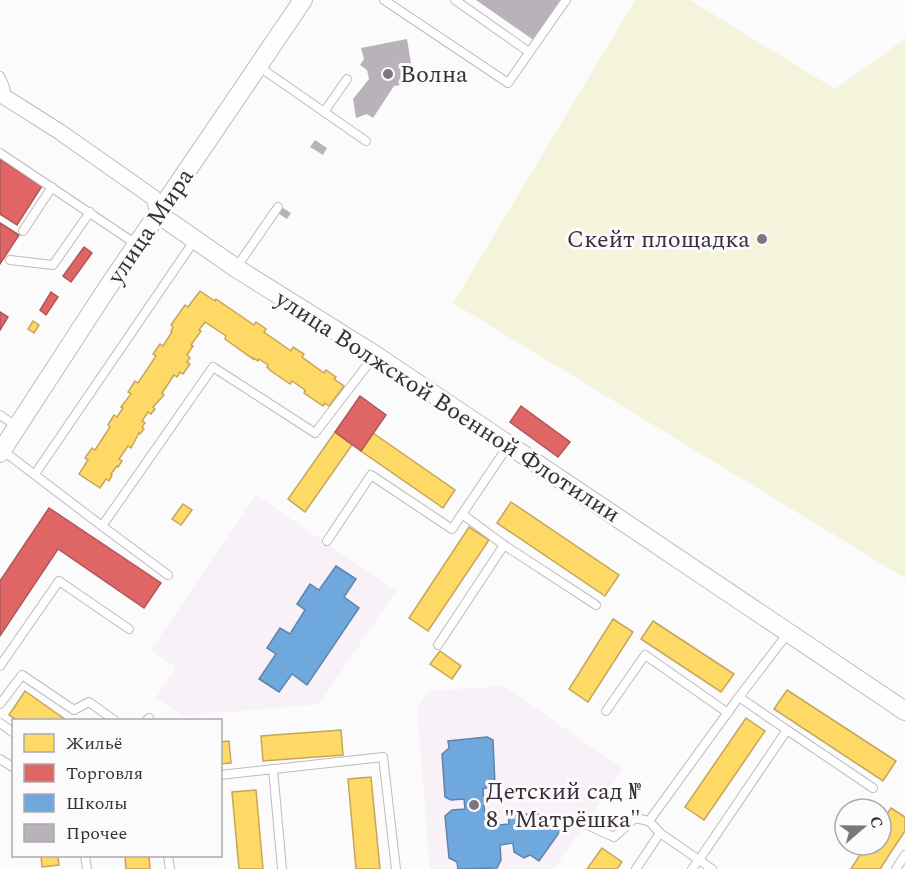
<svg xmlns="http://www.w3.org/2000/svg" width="905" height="869" font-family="Spectral,serif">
  <rect width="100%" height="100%" fill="#fbfbfb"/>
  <!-- built -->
  <g fill="#f8f1f8">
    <polygon points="256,495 396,591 319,704 183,716 156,697 176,668 151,650"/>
    <polygon points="504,686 623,769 554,869 430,869 417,709 428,691"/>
  </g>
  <!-- green -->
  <polygon fill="#f4f3dc" points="635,0 690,0 835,89 905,39 905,578 453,303"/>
  <!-- homes -->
  <g fill="#ffd966" stroke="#c4a659" stroke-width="1.5">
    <polygon points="200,291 215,301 216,299 254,325 256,322 266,329 264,332 291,351 293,347 304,354 302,357 324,373 326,370 336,377 334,379 344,386 329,406 325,403 323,406 304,393 305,390 292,381 290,384 271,371 267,367 268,365 259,359 258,361 253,358 253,359 225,339 226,336 205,322 199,330 201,331 191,345 193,346 187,355 190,358 187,362 190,364 183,374 180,372 177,377 174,375 162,393 164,395 153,407 155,409 151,414 148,412 142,421 145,423 142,427 144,429 140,434 139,433 131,448 128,446 119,459 122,461 118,467 117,466 111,474 112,475 109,481 106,479 100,488 79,474 88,460 85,458 92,448 95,450 110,427 108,425 114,415 117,417 123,408 121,407 131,394 128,392 135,381 138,383 156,356 153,354 160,344 163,346 172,332 171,331 173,327 171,325 185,305 188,307"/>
    <polygon points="33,321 39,325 34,333 28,329"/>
    <polygon points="335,432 352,445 305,512 288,499"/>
    <polygon points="373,433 455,490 443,508 361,451"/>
    <polygon points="511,502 619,575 605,596 497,523"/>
    <polygon points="183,504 192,510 181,525 172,519"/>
    <polygon points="469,527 489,540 428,631 409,618"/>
    <polygon points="613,619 633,632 588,702 569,689"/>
    <polygon points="653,621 734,674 721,692 641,639"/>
    <polygon points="440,651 461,666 452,679 430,664"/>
    <polygon points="787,690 896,761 883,781 774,709"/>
    <polygon points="25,691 66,720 17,720 9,715"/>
    <polygon points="746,718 765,731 704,820 685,807"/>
    <polygon points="341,730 343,755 263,761 261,736"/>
    <polygon points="229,741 231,763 220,764 220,742"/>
    <polygon points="371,777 380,869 356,869 348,779"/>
    <polygon points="256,790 263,869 239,869 232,792"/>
    <polygon points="891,808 905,817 905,831 880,869 851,869 866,845 881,845 881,823"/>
    <polygon points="602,848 622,862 617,869 587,869"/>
    <polygon points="41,856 58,856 59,865 42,867"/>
    <polygon points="125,856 149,856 150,869 126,869"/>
  </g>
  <!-- shops -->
  <g fill="#e06666" stroke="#ae5659" stroke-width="1.5">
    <polygon points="0,159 42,186 17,225 0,214"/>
    <polygon points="0,223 19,235 0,264"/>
    <polygon points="84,247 92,253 71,282 63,276"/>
    <polygon points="51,292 58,297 46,315 40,310"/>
    <polygon points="0,312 8,317 0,330"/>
    <polygon points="360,396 386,415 361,451 335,432"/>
    <polygon points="521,406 570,442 558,457 510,422"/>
    <polygon points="49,508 161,583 144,608 58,549 0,636 0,581"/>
  </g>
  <!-- schools -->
  <g fill="#6fa8dc" stroke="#5f84ab" stroke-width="1.5">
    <polygon points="336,566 356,579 344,597 359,608 307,685 292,674 279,692 259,679 276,654 267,648 280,628 290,634 305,610 297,604 310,584 319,590"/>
    <polygon points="487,737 493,740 495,785 483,789 485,818 498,817 499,825 509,824 508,816 537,813 561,830 539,861 530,855 524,858 514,852 513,843 500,845 501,860 497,868 458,869 457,862 449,858 445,816 452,810 465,809 464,799 451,800 445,797 442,754 449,748 448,741"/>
  </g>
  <!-- building -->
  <g fill="#bab2bb">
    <polygon points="476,0 563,0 535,41"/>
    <polygon points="407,39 412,69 400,85 394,86 373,118 367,114 356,118 353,99 369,79 367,70 360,65 364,59 361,48"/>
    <polygon points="315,140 327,148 323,155 310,147"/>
    <polygon points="280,206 291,213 287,219 276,212"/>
  </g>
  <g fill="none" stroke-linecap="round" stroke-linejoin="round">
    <!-- service casing -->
    <g stroke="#bebabe" stroke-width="10">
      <g id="service">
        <polyline points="384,0 508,83 566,0"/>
        <polyline points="455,0 529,52"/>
        <polyline points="258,66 366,141"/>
        <polyline points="0,76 5,87 7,97"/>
        <polyline points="324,112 347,79"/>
        <polyline points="0,153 136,244"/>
        <polyline points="23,231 52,187"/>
        <polyline points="10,260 53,265 90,212"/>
        <polyline points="236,268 278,207"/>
        <polyline points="0,415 16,426"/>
        <polyline points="2,450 102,526 213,367 315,433 375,355"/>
        <polyline points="35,474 194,241"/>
        <polyline points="462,514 504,545 596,605"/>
        <polyline points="102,526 168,575"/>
        <polyline points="327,541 371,475 452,529 508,446"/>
        <polyline points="788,633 739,697 649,821 660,833 699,860 787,730 873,788"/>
        <polyline points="438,645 504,545"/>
        <polyline points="0,666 59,581 129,629"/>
        <polyline points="739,697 787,730"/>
        <polyline points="0,704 22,675 74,710 89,702 114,720"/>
        <polyline points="606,711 645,655 728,713"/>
        <polyline points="147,720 149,718"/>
        <polyline points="0,723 14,733"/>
        <polyline points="0,759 14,768"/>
        <polyline points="273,769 282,869"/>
        <polyline points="220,775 383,757 396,869"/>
        <polyline points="585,824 614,837 635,818 649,821"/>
        <polyline points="85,856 87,869"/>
        <polyline points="168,856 170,869"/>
        <polyline points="636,869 660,833"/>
        <polyline points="692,869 699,860 712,869"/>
        <polyline points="896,869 905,855"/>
      </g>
    </g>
    <!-- minor casing -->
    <g stroke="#bebabe" stroke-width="17">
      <polyline id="minor" points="0,94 60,132 154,198 158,214"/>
    </g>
    <!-- tertiary casing -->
    <g stroke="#bebabe" stroke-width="20">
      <g id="tertiary">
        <polyline points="158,214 236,268 375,355 905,711"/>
        <polyline points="0,453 106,290 303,0"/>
      </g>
    </g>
    <!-- service -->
    <use href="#service" stroke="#fefefe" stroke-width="8"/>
    <!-- minor -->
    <use href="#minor" stroke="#fefefe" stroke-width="15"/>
    <!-- tertiary -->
    <use href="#tertiary" stroke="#fefefe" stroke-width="18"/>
  </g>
  <!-- markers -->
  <g fill="#7d767e" stroke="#fbfbfb" stroke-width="2">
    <circle cx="388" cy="74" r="6"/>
    <circle cx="762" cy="239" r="6"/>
    <circle cx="474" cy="805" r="6"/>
  </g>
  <g text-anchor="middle" stroke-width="6" stroke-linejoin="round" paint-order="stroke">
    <!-- poi labels -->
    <g font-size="24" fill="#392f3a" stroke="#fbfbfb" text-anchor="start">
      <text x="400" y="82">Волна</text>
      <text x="750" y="247" text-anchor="end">Скейт площадка</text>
      <text x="486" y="799">Детский сад №<tspan x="486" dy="28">8 "Матрёшка"</tspan></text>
    </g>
    <!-- street labels -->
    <g font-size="24" fill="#392f3a" stroke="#fbfbfb">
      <text transform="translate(150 226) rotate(-56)" y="8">улица Мира</text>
      <text transform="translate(448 406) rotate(33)" y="8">улица Волжской Военной Флотилии</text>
    </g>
  </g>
  <!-- legend -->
  <rect x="12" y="719" width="210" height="138" fill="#fbfbfb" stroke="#ada9ae" stroke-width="1.5"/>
  <rect x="24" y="734" width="30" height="18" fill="#ffd966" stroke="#ada9ae" stroke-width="1.5"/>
  <text x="66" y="749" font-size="18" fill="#392f3a">Жильё</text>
  <rect x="24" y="764" width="30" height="18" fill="#e06666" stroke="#ada9ae" stroke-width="1.5"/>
  <text x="66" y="779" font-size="18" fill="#392f3a">Торговля</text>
  <rect x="24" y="794" width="30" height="18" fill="#6fa8dc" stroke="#ada9ae" stroke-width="1.5"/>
  <text x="66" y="809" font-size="18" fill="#392f3a">Школы</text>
  <rect x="24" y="824" width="30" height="18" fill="#bab2bb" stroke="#ada9ae" stroke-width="1.5"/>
  <text x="66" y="839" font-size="18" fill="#392f3a">Прочее</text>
  <!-- north arrow -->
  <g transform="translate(863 827) rotate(70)"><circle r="28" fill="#fbfbfb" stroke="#ada9ae" stroke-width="1.5"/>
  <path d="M0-4.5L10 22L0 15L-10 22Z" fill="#7d767e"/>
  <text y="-9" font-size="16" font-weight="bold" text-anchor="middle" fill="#392f3a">С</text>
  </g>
</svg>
